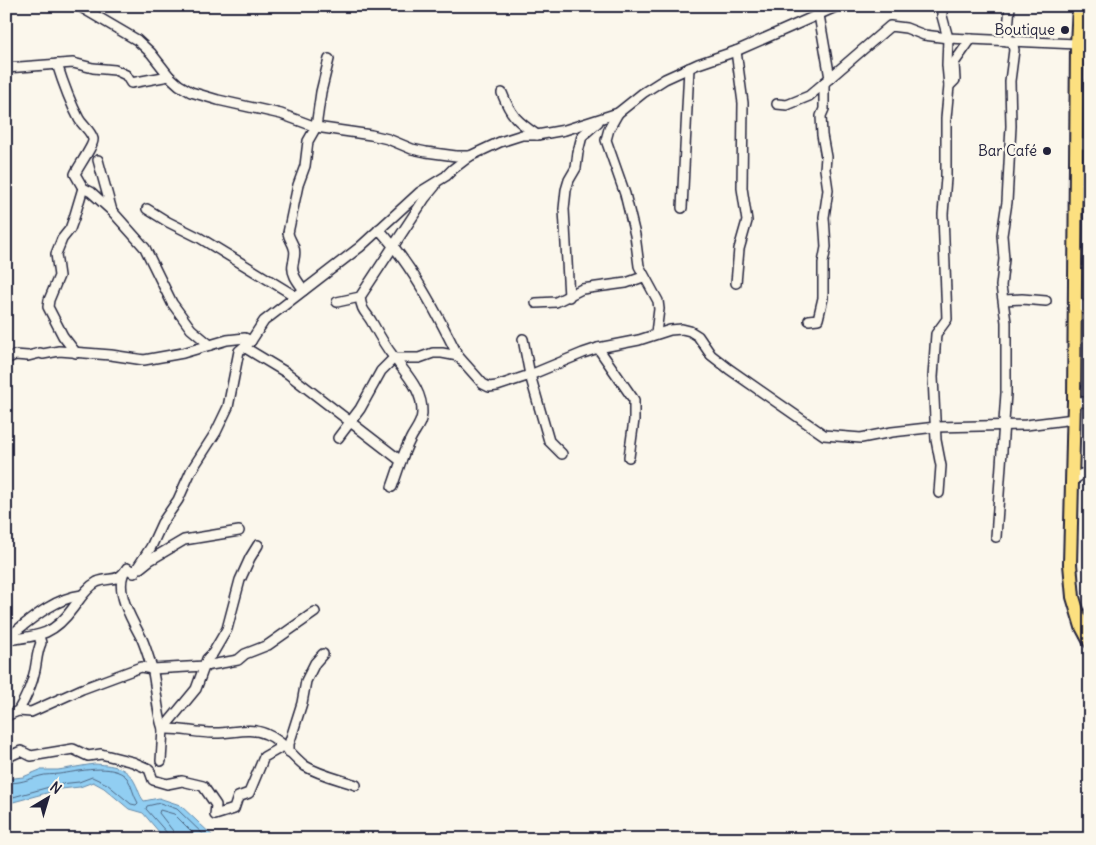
<svg xmlns="http://www.w3.org/2000/svg" width="1096" height="845" font-family="Delius,sans-serif">
  <rect width="100%" height="100%" fill="#fbf7ec"/>
  <filter id="ink" filterUnits="userSpaceOnUse"><feTurbulence type="fractalNoise" baseFrequency=".02" numOctaves="2"/><feDisplacementMap in="SourceGraphic" scale="10" xChannelSelector="R" yChannelSelector="G"/><feConvolveMatrix kernelMatrix="1 2 1 2 8 2 1 2 1" color-interpolation-filters="sRGB"/></filter>
  <g filter="url(#ink)">
    <!-- water -->
    <path fill="#91cef2" stroke="#6589a9" d="M 94,764 C 111,765 127,766 135,783 C 139,790 139,795 144,801 L 159,798 L 180,805 L 216,839 L 165,839 L 143,813 L 129,809 L 104,788 L 93,782 L 80,787 L 61,789 L 6,804 L 6,779 L 23,777 L 40,770 L 58,770 Z"/>
    <g fill="none" stroke-linecap="round" stroke-linejoin="round">
      <!-- shore -->
      <g stroke="#4e6784" stroke-width="1">
        <path d="M 6,783 C 22,783 26,780 40,776 C 46,774 53,775 59,774 C 77,772 113,762 127,778 C 132,785 133,795 138,803 L 136,805 L 131,804 L 107,784 L 92,777 L 79,782 L 60,784 L 6,799"/>
        <polyline points="169,839 168,834 146,809 147,806 160,803 177,809 208,839"/>
        <polyline points="175,839 173,831 159,813 160,810 174,814 199,839"/>
      </g>
      <!-- minor casing -->
      <g stroke="#22223b" stroke-width="12">
        <g id="minor">
          <polyline points="79,6 137,40 151,53 169,76 179,85 191,92 218,100 281,114 316,127 371,135 388,139 412,149 426,152 456,156 470,156"/>
          <polyline points="819,15 830,78"/>
          <polyline points="1007,41 1010,6"/>
          <polyline points="736,51 743,103 742,188 747,221 739,249 736,283"/>
          <path d="M 57,64 C 63,83 70,102 79,119 C 83,126 91,131 93,139 C 94,145 78,167 75,174 L 83,188 L 91,192 L 112,211 L 145,248 L 172,303 L 191,329 L 210,345"/>
          <polyline points="6,68 73,63 93,68 115,70 126,75 131,83 169,76"/>
          <polyline points="949,86 955,80 954,63 971,39"/>
          <path d="M 502,93 C 511,116 517,121 537,135"/>
          <polyline points="777,104 787,105 809,96 890,26 906,28 924,35 948,38 1077,44 1090,49"/>
          <polyline points="618,113 609,129 606,140 625,194 635,235 639,266 658,301 659,309 656,333"/>
          <polyline points="1076,142 1090,146"/>
          <polyline points="98,160 112,211"/>
          <polyline points="682,208 689,68"/>
          <polyline points="147,209 168,222 200,238 295,296"/>
          <path d="M 379,229 C 412,266 436,311 458,356"/>
          <path d="M 304,290 C 298,282 291,274 293,264 C 294,259 296,253 294,248 C 293,243 289,239 288,233 L 298,185 L 305,166 L 308,141 L 316,127 L 321,92 L 329,59"/>
          <path d="M 360,297 C 362,313 366,311 373,324 C 379,335 385,346 393,356 C 405,373 423,390 422,413 C 422,424 414,431 410,440 C 402,455 398,471 392,487"/>
          <polyline points="569,297 564,209 566,190 569,180 576,168 578,152 582,136 598,122"/>
          <polyline points="1004,300 1022,299 1046,301"/>
          <polyline points="1075,300 1090,313"/>
          <polyline points="337,302 360,297 425,198 435,186"/>
          <polyline points="536,303 556,302 582,289 626,283 643,277"/>
          <polyline points="809,320 818,319 823,298 823,263 826,247 824,217 828,190 825,169 826,157 822,135 821,116 824,109 824,83"/>
          <polyline points="523,339 530,375 549,441 562,454"/>
          <polyline points="244,347 287,373 401,461"/>
          <polyline points="598,348 634,400 634,420 629,457"/>
          <polyline points="76,353 63,336 48,307 49,300 59,276 56,254 62,239 70,229 74,218 83,188"/>
          <polyline points="6,359 15,355 28,356 40,353 43,354 59,351 111,355 144,360 183,353 227,340 245,338 251,341"/>
          <polyline points="1074,401 1090,403"/>
          <polyline points="338,438 360,409 381,371 394,358 419,358 433,353 442,353 458,356 483,384 489,387 497,386 530,375 583,353 598,348 639,340 670,330 682,329 690,331 698,336 711,355 729,369 824,435 861,438 892,432 936,427 1026,425 1074,419"/>
          <polyline points="1072,481 1082,474 1090,473"/>
          <polyline points="939,493 941,466 936,440 933,377 936,334 947,319 943,214 946,178 946,118 949,86 947,65 948,38 942,16 942,6"/>
          <polyline points="996,537 1006,393 1006,322 1001,286 1004,259 1002,235 1007,202 1011,126 1010,81 1014,50 1012,41"/>
          <polyline points="140,568 150,560 184,540 239,531"/>
          <path d="M 123,575 C 116,594 133,622 142,639 C 146,648 149,659 152,668 C 157,688 156,709 163,729 C 180,728 196,733 213,733 C 231,734 249,726 266,734 C 282,740 292,756 305,766 C 320,775 339,779 356,785"/>
          <path d="M 6,639 C 29,621 52,599 82,595"/>
          <path d="M 6,640 C 38,636 53,636 73,608 C 80,599 87,587 97,582 C 110,576 118,584 127,568 L 134,573 L 151,547 L 162,523 L 178,500 L 191,471 L 216,432 L 228,407 L 239,351 L 251,341 L 264,321 L 360,247 L 420,192 L 446,176 L 453,169 L 470,156 L 500,142 L 522,135 L 537,135 L 565,130 L 618,113 L 643,93 L 665,79 L 698,64 L 736,51 L 838,6"/>
          <polyline points="18,711 31,712 82,689 141,667 152,669 205,666 238,660 245,654 268,645 315,612"/>
          <path d="M 6,716 L 18,711 C 26,698 32,685 35,670 C 37,660 37,652 41,643 L 39,636"/>
          <polyline points="289,752 289,744 302,703 306,681 315,663 323,654"/>
          <polyline points="6,759 8,757 21,751 31,756 73,749 88,756 101,754 133,762 149,769 153,780 167,784 182,781 203,786 216,805 215,815 234,809 238,797 249,793 264,757 278,749 280,743"/>
          <polyline points="161,761 163,729 196,689 207,659 213,653 227,629 240,580 250,558 258,545"/>
        </g>
      </g>
      <!-- highway casing -->
      <g stroke="#22223b" stroke-width="16">
        <polyline id="highway" points="1079,6 1077,44 1074,401 1070,564 1073,597 1082,627 1090,642"/>
      </g>
      <!-- minor -->
      <use href="#minor" stroke="#fbf7ec" stroke-width="9"/>
      <!-- highway -->
      <use href="#highway" stroke="#fce080" stroke-width="12"/>
    </g>
  </g>
  <!-- markers -->
  <g fill="#22223b" stroke="#fbf7ec" stroke-width="2">
    <circle cx="1065" cy="30" r="5"/>
    <circle cx="1047" cy="151" r="5"/>
  </g>
  <g text-anchor="middle" stroke-width="4.5" stroke-linejoin="round" paint-order="stroke">
    <!-- poi labels -->
    <g font-size="15" fill="#22223b" stroke="#fbf7ec" text-anchor="end">
      <text x="1055" y="35">Boutique</text>
      <text x="1037" y="156">Bar Café</text>
    </g>
  </g>
  <!-- margin -->
  <rect width="1096" height="845" fill="none" stroke="#fbf7ec" stroke-width="25"/>
  <rect x="12" y="12" width="1071" height="820" fill="none" stroke="#22223b" stroke-width="2" filter="url(#ink)"/>
  <!-- north arrow -->
  <g transform="translate(48 798) rotate(38)" stroke="#fbf7ec" stroke-width="4" paint-order="stroke">
  <path d="M0-4L9 19L0 12L-9 19Z" fill="#22223b"/>
  <text y="-8" font-size="14" font-weight="bold" text-anchor="middle" fill="#22223b">N</text>
  </g>
</svg>
